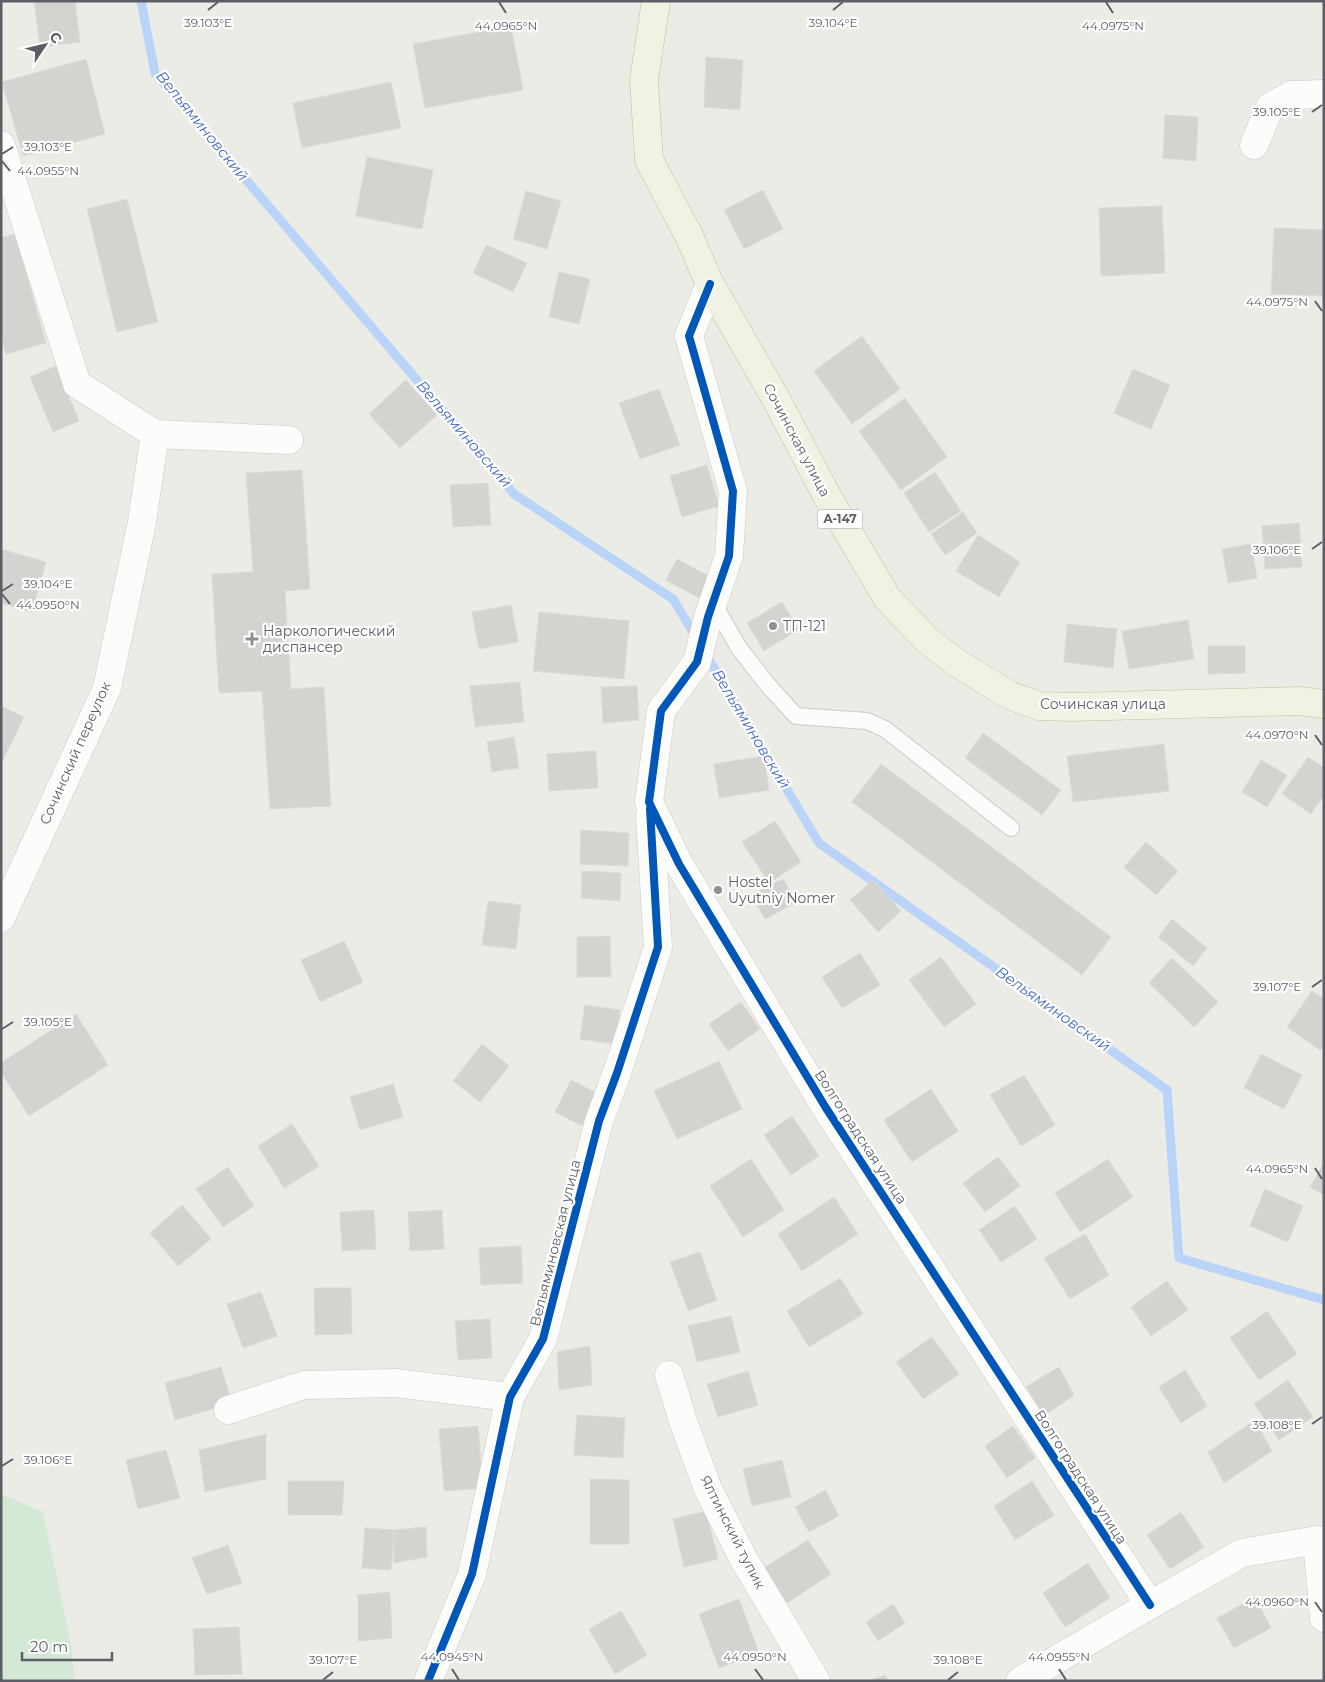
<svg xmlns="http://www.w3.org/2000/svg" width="1325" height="1682" font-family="Montserrat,sans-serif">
  <rect width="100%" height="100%" fill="#ecece7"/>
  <!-- green -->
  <polygon fill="#d4e9d5" points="1,1494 43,1512 72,1648 74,1681 1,1681"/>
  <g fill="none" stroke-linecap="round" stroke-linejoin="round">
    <!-- stream -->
    <g stroke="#bad3f8" stroke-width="9">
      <polyline points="141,1 155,73 514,494 673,599 697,639"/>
      <polyline points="705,653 819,843 1167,1090 1179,1258 1324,1300"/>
    </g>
  </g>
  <!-- building -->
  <g fill="#d3d3d0" stroke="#dcdbd6">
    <polygon points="34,1 75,1 80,42 40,47"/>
    <polygon points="511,26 523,90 425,108 413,44"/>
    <polygon points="706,57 743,60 740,110 704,107"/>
    <polygon points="86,59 105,134 23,156 2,82"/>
    <polygon points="391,82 401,128 302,148 293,103"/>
    <polygon points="1165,115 1198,117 1196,161 1163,158"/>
    <polygon points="367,157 433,170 422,229 356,216"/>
    <polygon points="763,190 783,229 744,249 724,210"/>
    <polygon points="526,191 561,201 547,249 513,239"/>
    <polygon points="127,199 158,322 117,332 87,209"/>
    <polygon points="1162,206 1165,273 1101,276 1099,208"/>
    <polygon points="1274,228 1324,230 1324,296 1271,294"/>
    <polygon points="15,234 46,343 6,354 1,337 1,238"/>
    <polygon points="486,245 527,263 513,292 473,273"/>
    <polygon points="559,272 590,279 579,324 549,317"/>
    <polygon points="862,336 900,389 852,424 814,371"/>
    <polygon points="56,366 79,421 53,432 30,377"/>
    <polygon points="1133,369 1170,385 1151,429 1114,413"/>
    <polygon points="406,380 437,415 400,448 369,414"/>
    <polygon points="659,389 680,445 640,459 619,403"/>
    <polygon points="905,398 947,457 901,490 859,431"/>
    <polygon points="707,465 719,506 682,517 670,476"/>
    <polygon points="302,470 310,589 285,591 291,689 324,687 331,806 270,809 262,691 219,693 212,574 253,572 246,473"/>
    <polygon points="935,472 961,511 929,532 904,493"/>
    <polygon points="488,483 491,525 453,527 450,485"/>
    <polygon points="963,512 977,533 945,555 931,534"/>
    <polygon points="1299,523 1302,567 1265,569 1262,526"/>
    <polygon points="978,535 1020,562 999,597 956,571"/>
    <polygon points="1251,544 1257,578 1228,583 1222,549"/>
    <polygon points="1,549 46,562 32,612 1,603"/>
    <polygon points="677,559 712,578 701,599 666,580"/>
    <polygon points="782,602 799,629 764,651 747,623"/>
    <polygon points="511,605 518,642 479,649 472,612"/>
    <polygon points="539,612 629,621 624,679 533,671"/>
    <polygon points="1188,620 1194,659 1129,669 1122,631"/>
    <polygon points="1067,624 1117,629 1113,668 1064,662"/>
    <polygon points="1208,646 1245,646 1245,673 1208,674"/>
    <polygon points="520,682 524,722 475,727 470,686"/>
    <polygon points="637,686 639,720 603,723 601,687"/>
    <polygon points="1,706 24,717 1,764"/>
    <polygon points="983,733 1061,790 1042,815 965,758"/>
    <polygon points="514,737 519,768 492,772 487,742"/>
    <polygon points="1164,744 1169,791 1073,802 1067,756"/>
    <polygon points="596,751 598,788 549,791 547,754"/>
    <polygon points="764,756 769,790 719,798 714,764"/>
    <polygon points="1308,757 1324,768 1324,796 1311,814 1282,794"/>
    <polygon points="1261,760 1287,775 1267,807 1242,792"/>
    <polygon points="881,764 1111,937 1082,975 852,802"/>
    <polygon points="775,821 801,862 769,883 742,842"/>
    <polygon points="581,830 629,833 628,866 580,864"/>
    <polygon points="1146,842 1178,871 1156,895 1124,867"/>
    <polygon points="582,871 621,873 620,901 581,898"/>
    <polygon points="783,879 797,902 765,919 751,894"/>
    <polygon points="873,880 901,911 878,932 850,900"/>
    <polygon points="488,901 521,905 516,949 482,945"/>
    <polygon points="1172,919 1207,948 1193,966 1158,937"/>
    <polygon points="610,936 611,977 577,977 577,937"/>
    <polygon points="344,941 363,982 320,1002 301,960"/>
    <polygon points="860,953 880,985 842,1008 822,977"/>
    <polygon points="941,957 976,1004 944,1027 909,980"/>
    <polygon points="1172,958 1218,1002 1194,1027 1149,983"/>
    <polygon points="1312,991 1324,999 1324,1046 1320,1050 1287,1027"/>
    <polygon points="741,1002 760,1029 728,1051 709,1024"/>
    <polygon points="585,1005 620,1010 615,1044 580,1039"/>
    <polygon points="76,1014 108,1065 29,1116 1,1072 1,1063"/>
    <polygon points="482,1044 509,1066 480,1102 453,1081"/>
    <polygon points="1261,1054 1302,1075 1284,1109 1244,1088"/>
    <polygon points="719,1061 742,1109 677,1139 654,1091"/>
    <polygon points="1024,1075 1055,1125 1021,1146 990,1095"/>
    <polygon points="571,1080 598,1094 582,1126 555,1112"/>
    <polygon points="393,1084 403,1117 360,1130 350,1097"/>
    <polygon points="931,1089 958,1131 912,1162 884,1120"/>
    <polygon points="792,1116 819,1156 791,1175 764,1135"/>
    <polygon points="292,1124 319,1166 284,1188 258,1146"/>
    <polygon points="998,1157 1020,1186 985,1212 963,1183"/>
    <polygon points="751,1159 784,1210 743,1237 710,1186"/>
    <polygon points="1108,1159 1133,1197 1080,1232 1055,1193"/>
    <polygon points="1324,1163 1324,1195 1310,1187"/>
    <polygon points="228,1167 254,1206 223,1227 196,1189"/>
    <polygon points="1265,1189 1303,1206 1288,1242 1250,1226"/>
    <polygon points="834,1197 858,1234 802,1271 778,1234"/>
    <polygon points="182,1205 211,1239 178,1266 150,1233"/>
    <polygon points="1015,1206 1037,1239 1001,1262 979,1230"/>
    <polygon points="374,1210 376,1249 342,1251 340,1212"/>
    <polygon points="442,1210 444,1249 410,1251 408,1212"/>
    <polygon points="1085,1234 1109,1275 1070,1299 1044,1258"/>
    <polygon points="521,1246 523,1283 481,1285 479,1248"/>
    <polygon points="700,1252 717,1300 688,1311 670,1262"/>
    <polygon points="840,1278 863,1314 809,1347 787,1311"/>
    <polygon points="1167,1281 1188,1310 1151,1336 1131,1307"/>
    <polygon points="314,1288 351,1288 352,1334 315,1335"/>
    <polygon points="261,1292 277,1336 243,1348 227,1304"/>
    <polygon points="1267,1311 1297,1354 1259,1380 1230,1338"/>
    <polygon points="731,1316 740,1352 697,1362 688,1326"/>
    <polygon points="490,1319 492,1358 458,1360 455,1321"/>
    <polygon points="932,1337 959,1374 923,1399 896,1362"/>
    <polygon points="590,1346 592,1385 559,1390 557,1352"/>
    <polygon points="221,1367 232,1403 175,1420 165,1383"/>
    <polygon points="1059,1367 1074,1395 1044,1416 1026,1387"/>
    <polygon points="1185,1370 1207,1406 1181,1423 1159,1387"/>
    <polygon points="748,1371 758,1405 718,1417 707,1384"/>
    <polygon points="1288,1380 1313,1417 1279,1440 1254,1404"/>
    <polygon points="577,1415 625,1418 623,1458 574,1455"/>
    <polygon points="1255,1420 1272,1451 1224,1483 1208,1452"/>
    <polygon points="478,1426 483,1488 444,1491 439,1429"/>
    <polygon points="1013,1426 1035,1458 1007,1478 985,1446"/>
    <polygon points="266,1434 266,1479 205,1492 199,1450"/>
    <polygon points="166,1450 180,1498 138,1509 126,1460"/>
    <polygon points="782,1460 791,1497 752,1506 743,1469"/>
    <polygon points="590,1479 629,1480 629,1544 590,1544"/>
    <polygon points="288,1481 344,1481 342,1515 288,1515"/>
    <polygon points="1032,1481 1054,1515 1015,1540 994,1506"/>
    <polygon points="825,1490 839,1516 809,1532 795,1507"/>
    <polygon points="706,1511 718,1559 684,1567 673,1519"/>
    <polygon points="1181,1512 1204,1547 1170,1569 1147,1535"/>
    <polygon points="426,1527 427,1557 394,1563 394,1530"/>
    <polygon points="365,1528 394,1530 391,1570 362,1568"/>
    <polygon points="808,1540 831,1574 787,1603 764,1568"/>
    <polygon points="228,1545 242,1583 207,1594 192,1558"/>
    <polygon points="1088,1563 1110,1598 1065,1627 1043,1593"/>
    <polygon points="390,1592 392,1638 358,1641 358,1595"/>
    <polygon points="1255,1597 1271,1628 1234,1648 1217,1618"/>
    <polygon points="739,1599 759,1653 719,1668 699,1614"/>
    <polygon points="893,1604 905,1623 878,1641 866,1622"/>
    <polygon points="621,1611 647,1655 615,1674 589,1629"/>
    <polygon points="239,1627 242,1674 195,1675 193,1629"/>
    <polygon points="885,1675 888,1681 869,1681"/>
  </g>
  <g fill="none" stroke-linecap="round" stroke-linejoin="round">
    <!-- service casing -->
    <g stroke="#c9cac9" stroke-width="18">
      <polyline id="service" points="713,603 739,648 767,684 796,716 867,721 885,729 1011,828"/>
    </g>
    <!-- minor casing -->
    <g stroke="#c9cac9" stroke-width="29">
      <g id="minor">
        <polyline points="1,145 77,384 155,434 289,440"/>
        <polyline points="1254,145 1270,107 1291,95 1324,94"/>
        <polyline points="710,284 689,336 733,491 729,556 708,617 697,662 661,711 649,802 679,864 826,1108 1150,1605"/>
        <polyline points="1,918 107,688 142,522 155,434"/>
        <polyline points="669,1375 684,1424 708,1489 743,1558 816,1681"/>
        <polyline points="228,1410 304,1385 396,1383 510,1397"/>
        <polyline points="1317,1540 1324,1618"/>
        <polyline points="428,1681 472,1574 510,1397 543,1339 599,1121 617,1073 658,947 650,816"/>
        <polyline points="1020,1681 1150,1605 1242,1553 1317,1540 1324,1541"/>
      </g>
    </g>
    <!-- trunk casing -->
    <g stroke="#c4be93" stroke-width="29">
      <polyline id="trunk" points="656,1 644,80 649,160 689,236 710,284 776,399 827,496 887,598 928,641 957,663 1009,695 1039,706 1070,707 1299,701 1324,704"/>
    </g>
    <!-- service -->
    <use href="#service" stroke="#fcfcfb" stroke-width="16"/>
    <!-- minor -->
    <use href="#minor" stroke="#fcfcfb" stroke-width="28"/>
    <!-- trunk -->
    <use href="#trunk" stroke="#f1f1e4" stroke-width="28"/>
    <!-- cycleway casing -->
    <g stroke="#fff" stroke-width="11">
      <g id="cycleway">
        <polyline points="710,284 689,336 733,491 729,556 708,617 697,662 661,711 649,802 679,864 826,1108 1150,1605"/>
        <polyline points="428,1681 472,1574 510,1397 543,1339 599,1121 617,1073 658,947 650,809"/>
      </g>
    </g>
    <!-- cycleway -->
    <use href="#cycleway" stroke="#0057b8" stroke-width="8"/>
  </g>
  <!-- ticks -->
  <path fill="none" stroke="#5c5f65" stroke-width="2" d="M 499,2 L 506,13M 1106,2 L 1113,13M 208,10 L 218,2M 833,10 L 843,2M 1312,112 L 1322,105M 2,154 L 13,147M 2,161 L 10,171M 1315,301 L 1322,311M 1312,549 L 1322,542M 2,591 L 13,584M 2,594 L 10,604M 1315,735 L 1322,745M 1312,987 L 1322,980M 2,1029 L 13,1022M 1315,1168 L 1322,1179M 1312,1424 L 1322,1417M 2,1466 L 13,1459M 1315,1602 L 1322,1612M 452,1669 L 459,1680M 755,1669 L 763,1680M 1059,1669 L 1066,1680M 323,1680 L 333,1672M 948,1680 L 958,1672"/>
  <!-- markers -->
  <g fill="#8e9092" stroke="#fff" stroke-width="2">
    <circle cx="773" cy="626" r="5"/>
    <path d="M249.5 631.5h5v5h5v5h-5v5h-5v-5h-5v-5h5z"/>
    <circle cx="718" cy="890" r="5"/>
  </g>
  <g text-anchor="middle" stroke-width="4.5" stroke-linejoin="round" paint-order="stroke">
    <!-- shield labels -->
    <rect fill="#fff" stroke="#8d8f93" stroke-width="1" x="817.5" y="509.5" width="45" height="19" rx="4"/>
    <g font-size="12" font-weight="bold" fill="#5c5f65">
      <text x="840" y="523">А-147</text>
    </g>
    <!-- street labels -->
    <g font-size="14" fill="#5c5f65" stroke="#fff">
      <text transform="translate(797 440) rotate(62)" y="5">Сочинская улица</text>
      <text x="1103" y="709">Сочинская улица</text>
      <text transform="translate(75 753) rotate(-66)" y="5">Сочинский переулок</text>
      <text transform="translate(861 1137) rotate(57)" y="5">Волгоградская улица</text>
      <text transform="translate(555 1243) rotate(-76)" y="5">Вельяминовская улица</text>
      <text transform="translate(1081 1477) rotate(57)" y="5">Волгоградская улица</text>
      <text transform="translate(733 1532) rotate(63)" y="5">Ялтинский тупик</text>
    </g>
    <!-- poi labels -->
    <g font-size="14" fill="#5c5f65" stroke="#fff" text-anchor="start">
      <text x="783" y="631">ТП-121</text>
      <text x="263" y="636">Наркологический<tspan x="263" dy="16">диспансер</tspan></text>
      <text x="728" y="887">Hostel<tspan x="728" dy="16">Uyutniy Nomer</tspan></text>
    </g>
    <!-- water labels -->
    <g font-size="15" font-style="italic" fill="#456dc5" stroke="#fff">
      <text transform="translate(202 126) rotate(51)" y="5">Вельяминовский</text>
      <text transform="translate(464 434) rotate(49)" y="5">Вельяминовский</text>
      <text transform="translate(751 729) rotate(59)" y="5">Вельяминовский</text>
      <text transform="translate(1053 1009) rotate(35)" y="5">Вельяминовский</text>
    </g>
  </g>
  <g font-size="12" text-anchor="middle" fill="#5c5f65" stroke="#fff" stroke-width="4.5" stroke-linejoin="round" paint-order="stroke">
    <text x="208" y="27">39.103°E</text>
    <text x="833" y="27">39.104°E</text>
    <text x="506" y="30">44.0965°N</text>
    <text x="1113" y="30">44.0975°N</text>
    <text x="1277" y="116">39.105°E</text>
    <text x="48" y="151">39.103°E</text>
    <text x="48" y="175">44.0955°N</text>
    <text x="1277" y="306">44.0975°N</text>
    <text x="1277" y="554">39.106°E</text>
    <text x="48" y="588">39.104°E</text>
    <text x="48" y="609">44.0950°N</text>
    <text x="1277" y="739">44.0970°N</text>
    <text x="1277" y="991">39.107°E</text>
    <text x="48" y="1026">39.105°E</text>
    <text x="1277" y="1173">44.0965°N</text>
    <text x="1277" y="1429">39.108°E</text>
    <text x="48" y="1464">39.106°E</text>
    <text x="1277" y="1606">44.0960°N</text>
    <text x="452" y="1661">44.0945°N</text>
    <text x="755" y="1661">44.0950°N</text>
    <text x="1059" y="1661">44.0955°N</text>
    <text x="333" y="1664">39.107°E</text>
    <text x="958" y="1664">39.108°E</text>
  </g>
  <!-- border -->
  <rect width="1325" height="1682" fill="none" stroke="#5c5f65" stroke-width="5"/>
  <!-- north arrow -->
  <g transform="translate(45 45) rotate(55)" stroke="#ffffff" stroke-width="4" paint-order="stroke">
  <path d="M0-4L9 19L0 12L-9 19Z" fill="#5c5f65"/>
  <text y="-8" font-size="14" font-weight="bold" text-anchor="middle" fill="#5c5f65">С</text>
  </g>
  <!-- scale -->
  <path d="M22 1652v8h90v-8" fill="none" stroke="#5c5f65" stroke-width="2.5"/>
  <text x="30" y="1652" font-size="15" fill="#5c5f65" stroke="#ffffff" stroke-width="4" paint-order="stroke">20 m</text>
</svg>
